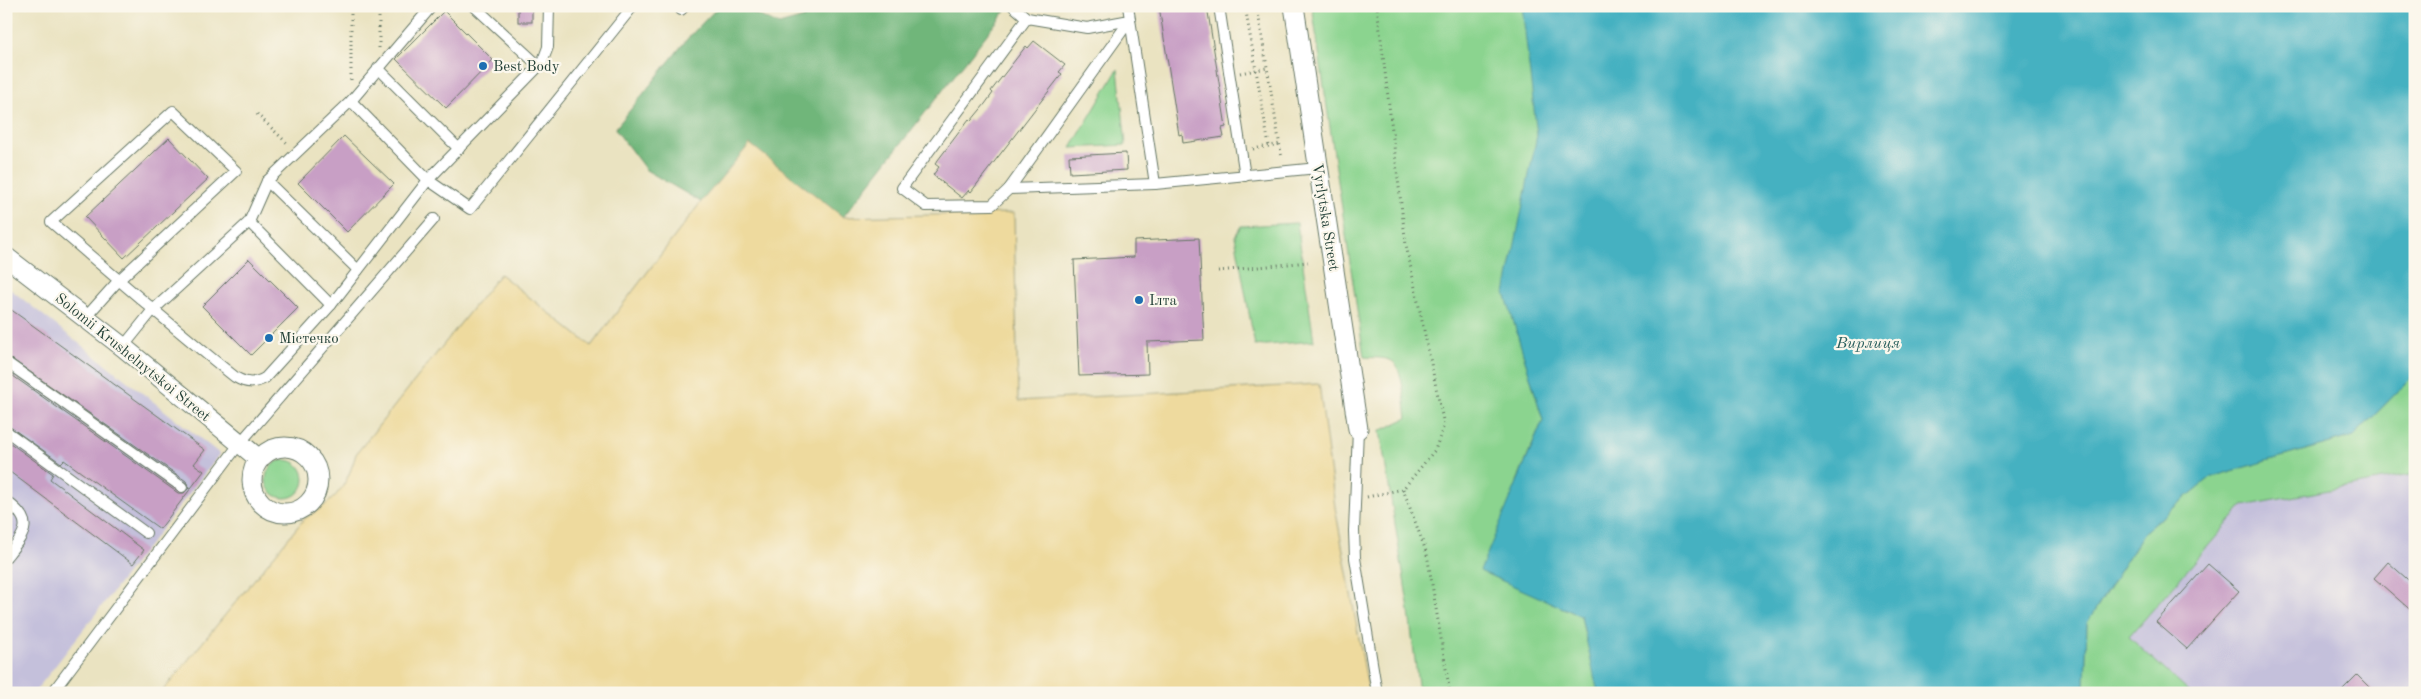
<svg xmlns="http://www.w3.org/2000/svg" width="2421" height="699" font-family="'Old Standard TT',serif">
  <rect width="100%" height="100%" fill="#fbf7ec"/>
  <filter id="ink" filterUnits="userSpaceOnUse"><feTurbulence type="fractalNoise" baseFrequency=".02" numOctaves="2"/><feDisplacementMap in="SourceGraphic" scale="10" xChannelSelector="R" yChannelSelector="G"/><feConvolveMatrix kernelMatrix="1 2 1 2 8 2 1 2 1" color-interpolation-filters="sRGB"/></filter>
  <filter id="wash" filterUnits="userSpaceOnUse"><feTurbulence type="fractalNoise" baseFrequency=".0096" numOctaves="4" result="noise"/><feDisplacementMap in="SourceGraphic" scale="20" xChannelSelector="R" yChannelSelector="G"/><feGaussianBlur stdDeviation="1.12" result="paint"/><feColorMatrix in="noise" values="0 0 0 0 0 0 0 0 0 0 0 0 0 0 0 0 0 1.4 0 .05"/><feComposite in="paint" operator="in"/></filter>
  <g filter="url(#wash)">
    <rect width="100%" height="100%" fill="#eae3c1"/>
    <!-- industrial -->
    <g fill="#c4c0db">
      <polygon points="6,286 220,454 34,693 6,693"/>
      <polygon points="2415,474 2415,693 2190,693 2129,637 2243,506"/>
    </g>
    <!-- green -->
    <g fill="#8bd48f" stroke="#558862">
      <path d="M 1312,6 L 1535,6 L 1537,135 L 1523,353 L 1543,420 L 1517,481 L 1548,601 L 1581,616 L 1584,631 L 1612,693 L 1419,693 L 1408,604 L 1380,431 L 1407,418 C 1405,406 1403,367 1392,361 C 1385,357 1372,358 1364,357 Z"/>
      <polygon points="1118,69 1126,145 1071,148"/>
      <polygon points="1297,223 1314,341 1255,346 1235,236 1241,226"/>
      <polygon points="2415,374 2415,474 2243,506 2129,637 2190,693 2096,693 2085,685 2087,623 2144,532 2211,477 2354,436"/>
      <circle cx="285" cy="479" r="19"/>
    </g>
    <!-- forest -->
    <polygon fill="#70b67a" stroke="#487a57" points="719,6 739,6 779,25 804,18 806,6 1001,6 1006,10 843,217 750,144 701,202 646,170 615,129 687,39"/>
    <!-- sand -->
    <path fill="#eeda9e" stroke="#868c69" d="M 750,144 L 843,217 L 1014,213 L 1018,401 L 1319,384 L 1335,507 L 1369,693 L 161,693 L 304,519 C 336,499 345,491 356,454 L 500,274 L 591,346 L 701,202 Z"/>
    <!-- water -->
    <polygon fill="#44b1c1" stroke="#32777a" points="1522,6 2415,6 2415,374 2354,436 2211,477 2144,532 2087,623 2085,685 2096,693 1598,693 1581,616 1480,571 1543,420 1505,293 1537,135"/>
    <g id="blocks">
      <!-- building -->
      <g fill="#c89fc5">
        <rect x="518" y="6" width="14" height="16"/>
        <polygon points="1159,6 1207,6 1226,127 1222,128 1224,137 1183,143 1182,134 1179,135"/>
        <polygon points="444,11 493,60 446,108 396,59"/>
        <polygon points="1034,41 1065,65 1059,72 1062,74 971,192 969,190 962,198 933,175 939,167 935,164 969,119 971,121 985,104 993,93 991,91 1026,46 1028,48"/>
        <polygon points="344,136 394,184 347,232 298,183"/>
        <polygon points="169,138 208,179 124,258 85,217"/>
        <polygon points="1126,153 1127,170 1070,173 1069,156"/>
        <polygon points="1199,238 1204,340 1147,342 1148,374 1079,376 1074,260 1134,257 1134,241"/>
        <polygon points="249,259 298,308 251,355 202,306"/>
        <polygon points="6,306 205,450 194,464 204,471 160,529 64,460 61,463 6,424 6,371 178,493 184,493 189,488 186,481 6,355"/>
        <polygon points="6,440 53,474 50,479 144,550 133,564 6,469"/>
        <polygon points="2388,562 2415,586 2415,614 2374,578"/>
        <polygon points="2208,564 2239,591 2187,649 2156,622"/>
        <polygon points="2357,675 2375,693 2339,693"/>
      </g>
    </g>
  </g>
  <g filter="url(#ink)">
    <use href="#blocks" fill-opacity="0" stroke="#667765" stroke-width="1"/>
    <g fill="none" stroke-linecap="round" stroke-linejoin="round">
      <!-- service casing -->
      <g stroke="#667765" stroke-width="12">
        <g id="service">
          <polyline points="474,6 539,66"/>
          <polyline points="549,6 548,47 542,63 428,180 470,209 633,6"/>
          <polyline points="1013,6 1027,18"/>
          <polyline points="1128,6 1155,184"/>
          <polyline points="1219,6 1245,176"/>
          <polyline points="681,10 685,6"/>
          <polyline points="1130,20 1087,28 1027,18 902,188 926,206 992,205 1009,189 1155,184 1318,168"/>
          <polyline points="378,68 459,149"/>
          <polyline points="351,101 432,6"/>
          <polyline points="267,181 358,270"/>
          <polyline points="1009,189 1130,20"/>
          <path d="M 85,318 L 119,280 L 236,171 L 173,111 L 51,222 C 112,274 172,327 235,377 C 247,384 254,384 265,378 L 331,305 L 428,180 L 351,101 L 267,181 L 249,222"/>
          <polyline points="123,347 152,311 249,222 331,305"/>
          <polyline points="6,362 182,487"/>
          <polyline points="1358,429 1354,531 1355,558 1377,693"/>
          <polyline points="6,431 146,533"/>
          <path d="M 6,501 C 36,522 25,533 6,557"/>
          <polyline points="52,693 240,443 434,219"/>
        </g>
      </g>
      <!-- minor casing -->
      <g stroke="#667765" stroke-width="21">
        <g id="minor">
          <polyline points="1294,6 1358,429"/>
          <polyline points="6,257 123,347 259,459"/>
          <circle cx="285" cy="480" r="33"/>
        </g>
      </g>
      <!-- path -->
      <g stroke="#667765" stroke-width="3" stroke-dasharray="1 4" stroke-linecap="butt">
        <polyline points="1245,6 1269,146"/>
        <polyline points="1257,6 1282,159"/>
        <polyline points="379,48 379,6"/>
        <polyline points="1240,73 1267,68"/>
        <polyline points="351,80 351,6"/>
        <polyline points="257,114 289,145"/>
        <polyline points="1253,149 1280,144"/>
        <polyline points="1218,271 1308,262"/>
        <polyline points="1403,489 1427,554 1450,693"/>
        <polyline points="1367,497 1403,489 1435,450 1444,425 1406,245 1377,6"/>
      </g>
      <!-- service -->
      <use href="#service" stroke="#fff" stroke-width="10"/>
      <!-- minor -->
      <use href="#minor" stroke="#fff" stroke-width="19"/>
    </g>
  </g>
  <!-- markers -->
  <g fill="#1f6fb2" stroke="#fbf7ec" stroke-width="2">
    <circle cx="483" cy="66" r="5"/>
    <circle cx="1139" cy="300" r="5"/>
    <circle cx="269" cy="338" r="5"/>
  </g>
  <g text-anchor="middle" stroke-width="4.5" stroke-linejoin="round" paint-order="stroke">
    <!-- poi labels -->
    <g font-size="15" fill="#1f3d34" stroke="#fbf7ec" text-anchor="start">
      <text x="493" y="71">Best Body</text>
      <text x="1149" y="305">Ілта</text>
      <text x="279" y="343">Містечко</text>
    </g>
    <!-- street labels -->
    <g font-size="15" fill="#1f3d34" stroke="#fbf7ec">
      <text transform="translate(1326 217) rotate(81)" y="5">Vyrlytska Street</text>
      <text transform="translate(133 357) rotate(39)" y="5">Solomii Krushelnytskoi Street</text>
    </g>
    <!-- water labels -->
    <g font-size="16" font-style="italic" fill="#2a605e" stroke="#fbf7ec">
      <text x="1868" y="348">Вирлиця</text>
    </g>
  </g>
  <!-- margin -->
  <rect width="2421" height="699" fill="none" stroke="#fbf7ec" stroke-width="25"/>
</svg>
